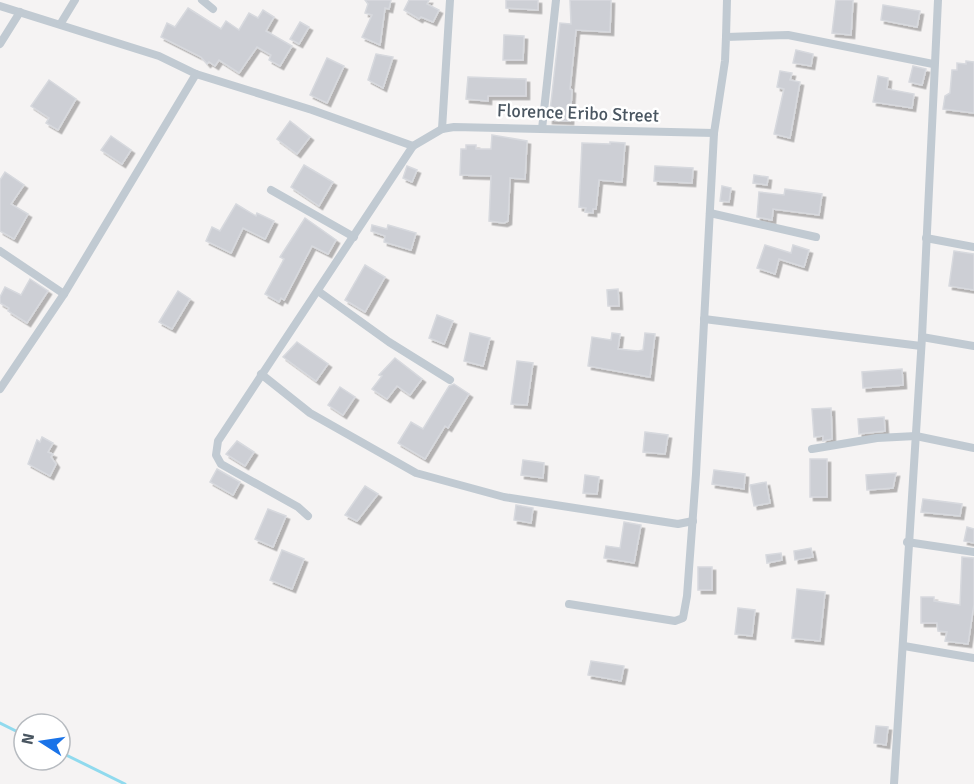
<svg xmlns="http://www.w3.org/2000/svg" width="974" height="784" font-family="Signika,sans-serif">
  <defs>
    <filter id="shadow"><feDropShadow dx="3.5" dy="3.5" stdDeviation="0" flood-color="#0004"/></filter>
  </defs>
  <rect width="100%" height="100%" fill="#f5f3f3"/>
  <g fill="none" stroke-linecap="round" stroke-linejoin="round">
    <!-- stream -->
    <g stroke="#90daee" stroke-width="3">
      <polyline points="0,723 24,735"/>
      <polyline points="60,752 125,784"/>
    </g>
  </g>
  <!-- building -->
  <g fill="#cdcfd5" stroke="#d7d9de" stroke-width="1.5" filter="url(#shadow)">
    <polygon points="365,0 391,0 389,9 385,8 380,45 362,37 372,15 365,13 368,4"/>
    <polygon points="409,0 429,0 427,4 439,10 433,22 421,17 419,19 404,10"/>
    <polygon points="506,0 538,0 538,10 506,8"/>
    <polygon points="570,0 611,0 610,32 576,30 570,89 572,90 570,121 549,120 560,23 571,24"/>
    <polygon points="836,0 853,0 851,35 832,33"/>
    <polygon points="883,5 920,11 917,27 881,20"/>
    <polygon points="188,8 221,29 226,21 239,30 249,13 258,18 263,10 274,17 266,31 292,46 280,66 269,60 271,55 257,47 239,73 219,60 215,66 209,62 207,64 201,57 161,37 167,23 175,27"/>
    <polygon points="300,22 309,27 299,44 290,39"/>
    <polygon points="504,35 524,36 523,60 503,60"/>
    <polygon points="796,50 813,54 811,66 793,63"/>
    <polygon points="376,54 393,57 383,88 368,80"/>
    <polygon points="327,58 344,66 327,103 310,95"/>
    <polygon points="966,61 974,62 974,113 943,109 945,96 950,93 952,70 957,70 957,63 966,64"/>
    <polygon points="913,66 926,69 922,85 909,82"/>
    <polygon points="780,71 792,73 790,80 800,82 790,138 774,134 784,89 777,87"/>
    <polygon points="878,76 888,78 887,89 914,94 912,108 873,102"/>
    <polygon points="468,77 526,79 526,96 488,96 488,101 466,99"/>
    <polygon points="49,80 76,99 58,130 46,123 49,118 31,106"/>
    <polygon points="290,121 310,137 297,154 277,139"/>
    <polygon points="492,135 527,141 525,179 510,178 508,221 504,223 489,221 491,176 460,175 461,149 466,149 466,145 476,145 476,149 491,149"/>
    <polygon points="111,136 131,150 122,164 101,150"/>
    <polygon points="610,142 625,143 622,182 599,180 596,209 593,209 593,213 585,212 586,208 579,207 582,143 610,144"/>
    <polygon points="304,165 333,182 319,206 291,187"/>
    <polygon points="407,166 417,170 412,182 403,178"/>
    <polygon points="655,166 693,168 692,183 654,181"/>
    <polygon points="5,172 24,185 11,204 28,214 14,239 0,231 0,180"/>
    <polygon points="754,175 768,177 767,185 753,183"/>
    <polygon points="722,186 731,188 729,202 720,201"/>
    <polygon points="785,189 822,194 819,215 773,209 772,220 757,217 759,192 784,195"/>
    <polygon points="236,204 256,216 257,213 274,221 265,239 243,228 231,253 206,241 212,227 220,231"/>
    <polygon points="305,218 336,240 328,254 312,246 284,300 281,298 279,302 265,294 284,259 280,257"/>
    <polygon points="372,225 387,229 388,225 416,233 411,250 384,242 385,236 371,231"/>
    <polygon points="765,245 791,253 793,245 809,250 804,267 779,259 775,274 757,268"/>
    <polygon points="954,251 974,254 974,290 949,286"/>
    <polygon points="365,265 385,277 365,312 345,300"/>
    <polygon points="30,279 48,291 27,323 8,311 9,308 0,303 0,297 5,287 21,295"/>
    <polygon points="618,289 619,306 608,306 607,290"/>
    <polygon points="178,291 190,299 172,329 159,322"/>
    <polygon points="437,315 453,321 444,344 429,338"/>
    <polygon points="470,333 490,338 483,366 464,361"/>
    <polygon points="612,333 620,334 618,349 638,351 643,350 645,333 655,334 650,377 588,366 592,337 611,340"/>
    <polygon points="297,342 328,364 316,381 283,357"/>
    <polygon points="395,358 422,379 410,395 397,386 387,399 372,389 382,376 379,375"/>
    <polygon points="517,361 533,363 527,405 511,404"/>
    <polygon points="902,369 903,385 863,388 862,372"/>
    <polygon points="454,384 469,394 448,428 445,426 425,459 398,443 411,422 423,429 449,386"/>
    <polygon points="340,387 355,397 343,415 328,405"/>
    <polygon points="831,408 832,439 823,441 823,436 814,437 812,409"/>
    <polygon points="884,417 885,431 859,434 858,419"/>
    <polygon points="645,432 668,435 665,454 643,452"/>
    <polygon points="42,437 53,443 48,452 53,454 51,457 56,464 50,476 28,464 37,440 40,442"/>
    <polygon points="237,441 254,452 245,466 226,454"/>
    <rect x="810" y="459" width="17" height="38"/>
    <polygon points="523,460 544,463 543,478 521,475"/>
    <polygon points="217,469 240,482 233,495 210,482"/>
    <polygon points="714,470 745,474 744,489 712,484"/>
    <polygon points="896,473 893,488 867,490 866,475"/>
    <polygon points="585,475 599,477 597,494 583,493"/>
    <polygon points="766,482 770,503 754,506 750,485"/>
    <polygon points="365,486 378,494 357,521 345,515"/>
    <polygon points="923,499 962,504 960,516 921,512"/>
    <polygon points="516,505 533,508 531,523 514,520"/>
    <polygon points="268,509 286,516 273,547 255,539"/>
    <polygon points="624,522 641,525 634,563 604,558 606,546 620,548"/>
    <polygon points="967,527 974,529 974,543 964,541"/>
    <polygon points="811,548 813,557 795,560 794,551"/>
    <polygon points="282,550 304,559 292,589 270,580"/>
    <polygon points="781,553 782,560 767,563 766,555"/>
    <polygon points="962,557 974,558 974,604 968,644 945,641 947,632 938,631 937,623 921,623 921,597 934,597 934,601 960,605"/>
    <rect x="698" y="567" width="14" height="23"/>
    <polygon points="797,589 825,592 820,641 792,638"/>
    <polygon points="738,608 755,610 752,636 735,634"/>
    <polygon points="591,661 624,666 621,681 588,675"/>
    <polygon points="876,726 888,727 886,745 874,743"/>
  </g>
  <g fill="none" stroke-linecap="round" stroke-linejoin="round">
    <!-- minor -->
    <g stroke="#c1cad2" stroke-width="8">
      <polyline points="202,0 213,9"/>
      <polyline points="0,6 159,56 196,74 312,110 413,146 442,129 454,127 714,133"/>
      <polyline points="61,23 75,0"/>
      <polyline points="726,37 727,0"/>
      <polyline points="0,44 20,12"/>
      <polyline points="442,129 450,0"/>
      <polyline points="542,129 556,0"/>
      <polyline points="271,190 354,237"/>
      <polyline points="710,213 816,237"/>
      <polyline points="926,238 974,247"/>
      <polyline points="0,251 64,294"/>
      <polyline points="318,291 389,342 450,380"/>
      <polyline points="704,319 921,346"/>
      <polyline points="922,337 974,346"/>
      <polyline points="261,374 310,413 416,473 504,497 678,524 693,521"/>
      <polyline points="0,389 64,294 196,74"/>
      <polyline points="812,449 877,438 916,436 974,448"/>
      <polyline points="308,516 298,507 221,464 216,455 218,441 413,146"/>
      <polyline points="907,542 974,552"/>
      <polyline points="569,604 675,621 683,618 687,596 696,474 714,133 725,61 726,37 788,35 933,64"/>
      <polyline points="904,646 974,658"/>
      <polyline points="894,784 922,337 938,0"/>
    </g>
  </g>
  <g text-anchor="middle" stroke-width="5" stroke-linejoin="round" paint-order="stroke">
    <!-- street labels -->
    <g font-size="18" fill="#4a5661" stroke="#fff">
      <text transform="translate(578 113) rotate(2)" y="6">Florence Eribo Street</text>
    </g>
  </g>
  <!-- north arrow -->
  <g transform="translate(42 742) rotate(282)"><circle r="28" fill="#ffffff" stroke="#b7bbc0" stroke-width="1.5"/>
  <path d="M0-4.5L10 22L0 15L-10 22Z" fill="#1a73e8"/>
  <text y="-9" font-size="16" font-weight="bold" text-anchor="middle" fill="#4a5661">N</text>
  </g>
</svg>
